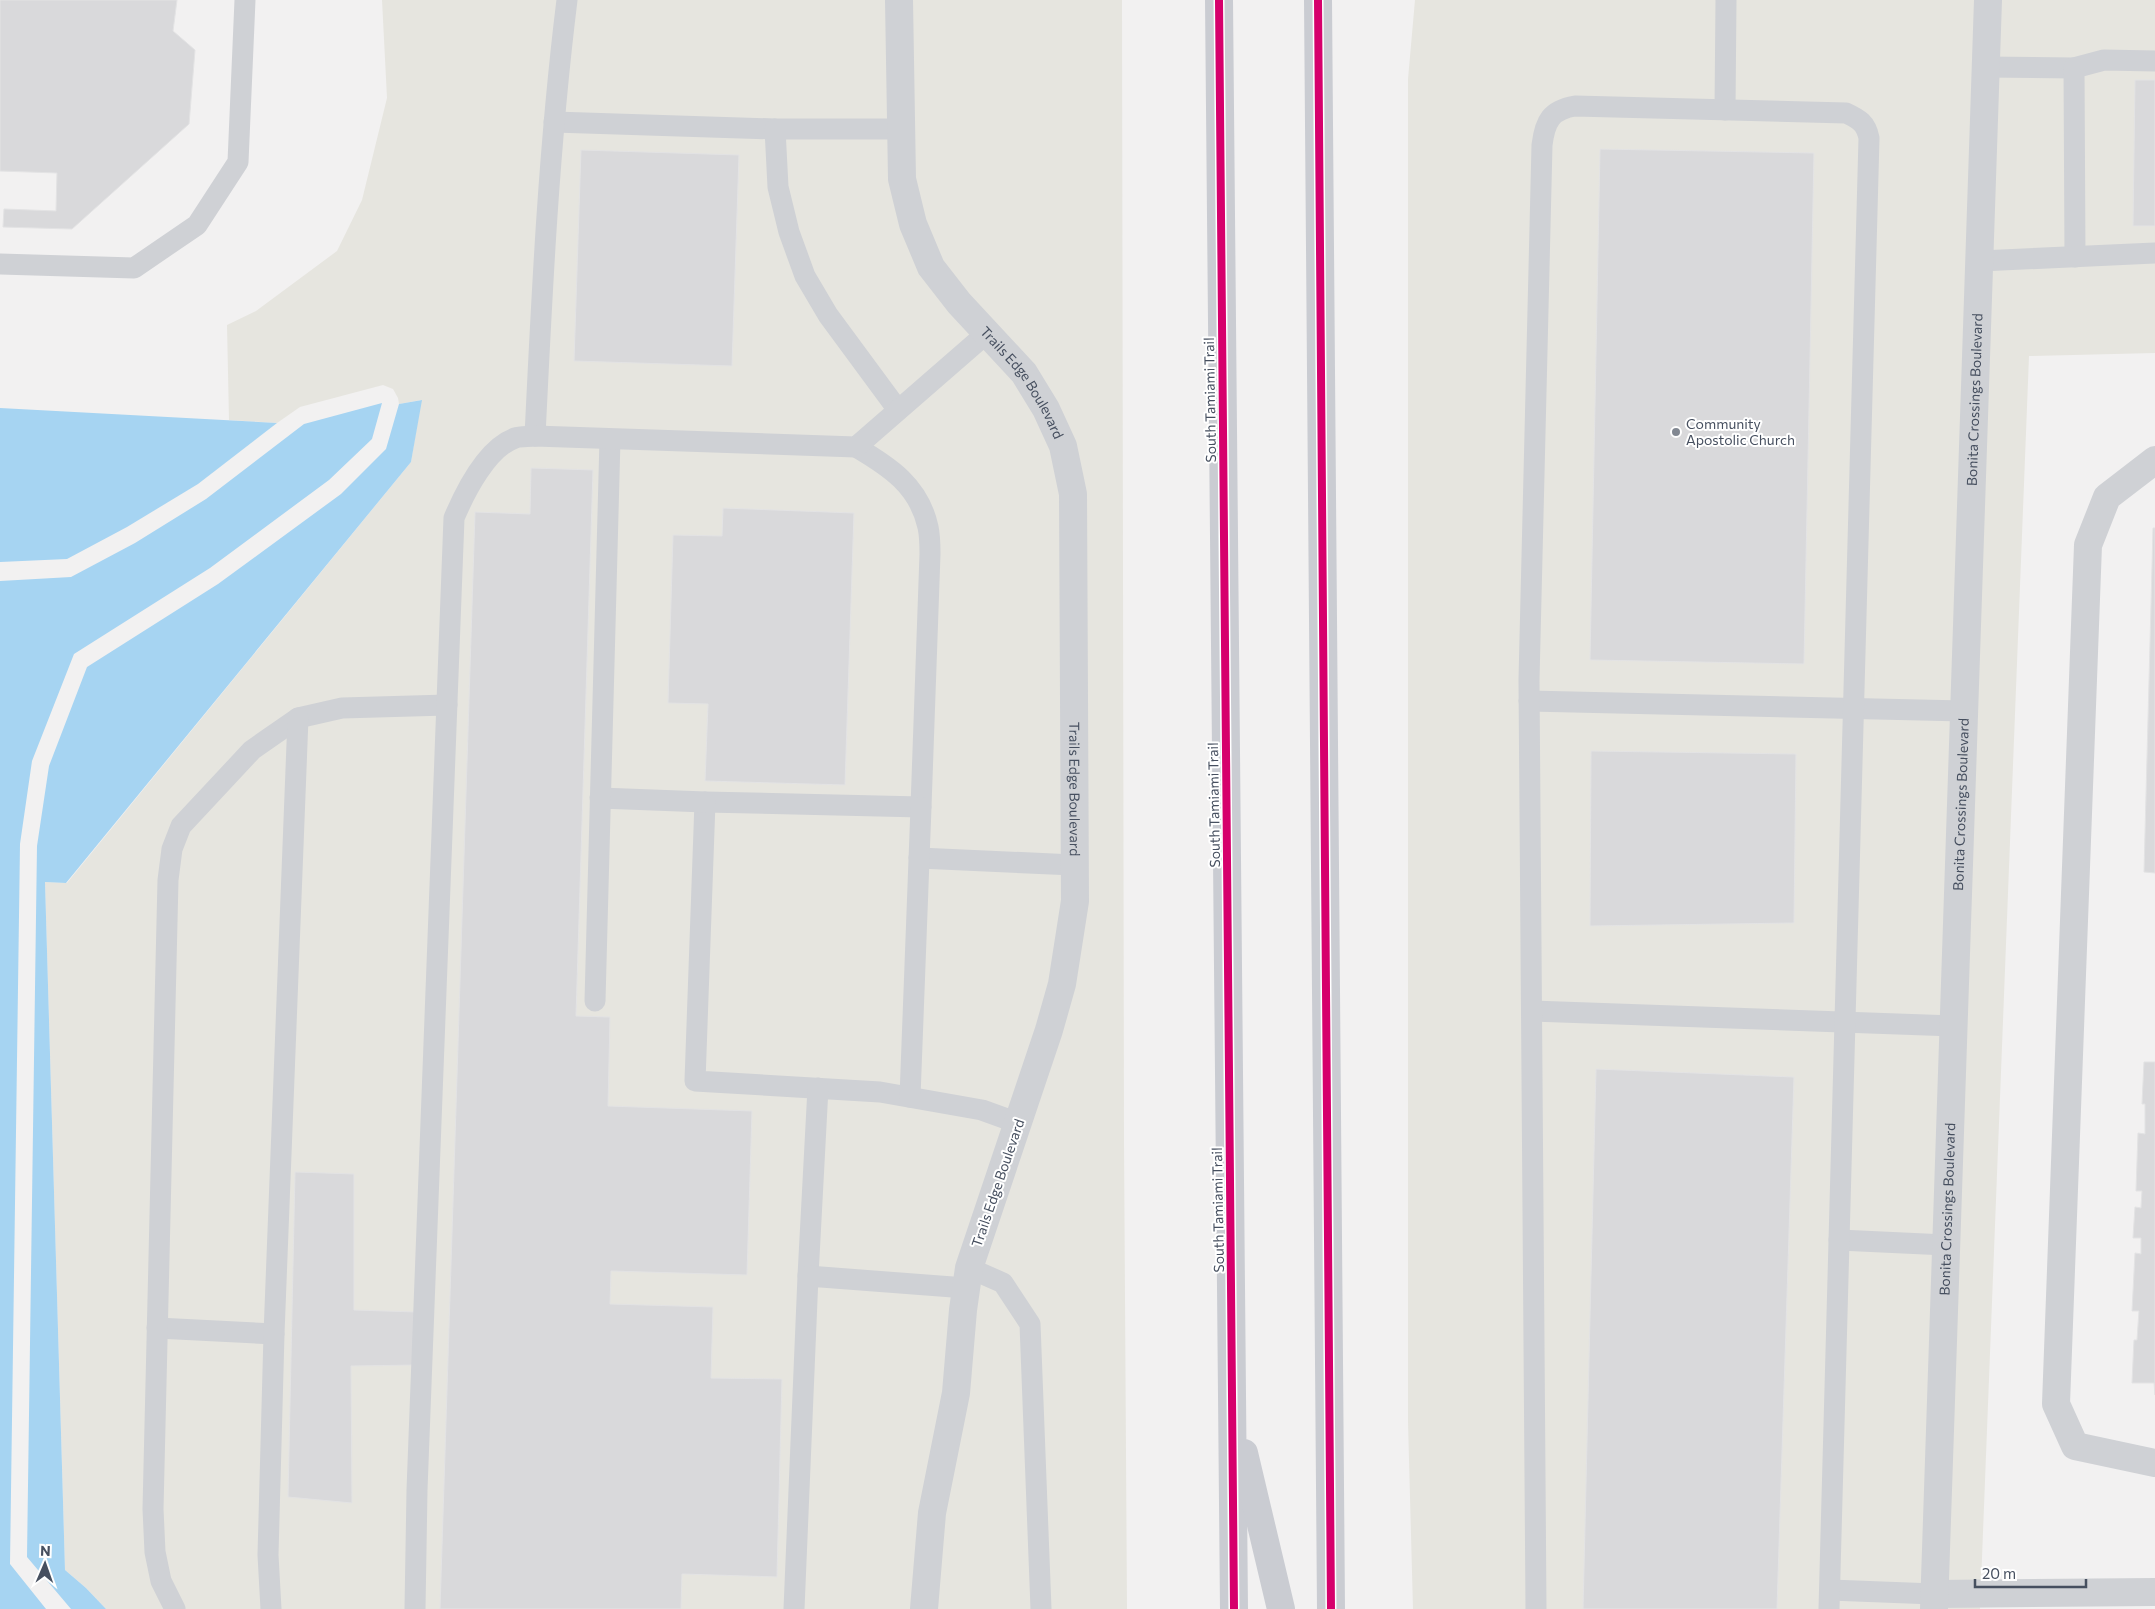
<svg xmlns="http://www.w3.org/2000/svg" width="2155" height="1609" font-family="Commissioner,sans-serif">
  <rect width="100%" height="100%" fill="#f2f1f1"/>
  <!-- commercial -->
  <g fill="#e6e5df">
    <polygon points="382,0 1122,0 1124,1142 1127,1609 106,1609 86,1588 65,1570 45,882 67,883 411,462 421,400 399,404 398,398 393,389 383,385 300,407 277,423 229,420 227,325 256,311 337,251 362,200 387,98"/>
    <polygon points="1415,0 2155,0 2155,353 2029,356 1980,1609 1413,1609 1408,1422 1408,79"/>
  </g>
  <!-- water -->
  <g fill="#a6d4f2">
    <polygon points="422,400 411,462 66,883 45,882 65,1570 86,1588 106,1609 71,1609 27,1557 37,846 49,766 87,667 218,584 341,494 386,449 399,404"/>
    <polygon points="382,403 372,439 329,480 210,568 74,654 32,761 20,844 10,1564 46,1609 0,1609 0,581 71,577 135,543 206,499 304,424"/>
    <polygon points="0,408 277,423 198,484 127,527 67,559 0,562"/>
  </g>
  <!-- building -->
  <g fill="#d9d9db" stroke="#e3e3e4">
    <polygon points="0,0 177,0 173,31 195,50 189,124 72,229 3,227 4,209 56,211 57,173 0,171"/>
    <polygon points="2135,80 2155,80 2155,226 2133,226"/>
    <polygon points="1600,149 1814,153 1804,664 1590,660"/>
    <polygon points="581,150 739,155 732,366 574,361"/>
    <polygon points="531,468 593,470 576,1016 610,1017 608,1106 752,1111 747,1275 611,1271 610,1304 713,1307 711,1378 782,1379 777,1577 682,1574 681,1609 440,1609 475,512 530,514"/>
    <polygon points="723,508 854,513 845,785 705,781 708,704 668,703 673,535 722,536"/>
    <polygon points="2153,528 2155,528 2155,873 2144,872"/>
    <polygon points="1591,751 1796,754 1794,923 1590,926"/>
    <polygon points="2144,1062 2155,1062 2155,1395 2154,1383 2132,1383 2134,1340 2137,1340 2139,1311 2132,1311 2135,1253 2141,1254 2141,1238 2133,1238 2135,1207 2141,1208 2142,1191 2136,1191 2138,1133 2145,1134 2145,1104 2142,1104"/>
    <polygon points="1596,1069 1794,1077 1777,1609 1583,1609"/>
    <polygon points="295,1172 354,1174 354,1310 416,1312 416,1365 351,1366 352,1503 288,1497"/>
  </g>
  <g fill="none" stroke-linecap="round" stroke-linejoin="round">
    <!-- service -->
    <g stroke="#cfd1d5" stroke-width="21">
      <polyline points="1986,67 2074,68"/>
      <polyline points="1725,110 1726,0"/>
      <polyline points="554,122 775,129"/>
      <polyline points="2075,257 2074,68 2104,60 2155,61"/>
      <polyline points="1980,261 2155,253"/>
      <polyline points="0,264 134,268 197,225 238,162 245,0"/>
      <polyline points="898,410 828,315 805,276 789,232 778,187 775,129 901,129"/>
      <path d="M 535,436 C 542,290 549,145 567,0"/>
      <path d="M 856,447 C 890,467 919,486 928,527 C 930,536 930,546 930,554 L 921,807 L 705,802 L 695,1081 L 880,1092 L 982,1110 L 1018,1123"/>
      <polyline points="1529,701 1964,711"/>
      <polyline points="600,798 705,802"/>
      <polyline points="919,858 1074,865"/>
      <polyline points="595,1001 610,439"/>
      <polyline points="1532,1011 1954,1026"/>
      <polyline points="910,1097 921,807"/>
      <polyline points="1839,1240 1946,1245"/>
      <polyline points="969,1268 1003,1283 1030,1324 1041,1609"/>
      <polyline points="808,1276 818,1088"/>
      <polyline points="157,1328 274,1334"/>
      <polyline points="1830,1590 1934,1594"/>
      <polyline points="175,1609 161,1581 155,1552 153,1509 168,880 172,849 181,826 252,750 298,718 342,708 447,705"/>
      <polyline points="271,1609 268,1555 274,1334 298,718"/>
      <path d="M 415,1609 L 417,1490 L 454,518 C 465,492 487,448 515,438 C 521,436 529,437 535,436 L 856,447 L 987,333"/>
      <polyline points="794,1609 808,1276 966,1288"/>
      <path d="M 1536,1609 L 1529,680 L 1542,145 C 1545,121 1551,110 1575,106 L 1846,113 C 1859,119 1866,123 1869,138 L 1829,1609"/>
    </g>
    <!-- minor -->
    <g stroke="#cfd1d5" stroke-width="28">
      <path id="s1" d="M 899,0 L 902,179 L 913,224 L 931,267 L 959,303 L 1024,373 L 1046,409 L 1063,446 L 1073,494 L 1075,901 L 1062,984 L 1049,1030 L 969,1268 L 963,1310 L 956,1393 L 932,1513 L 924,1609"/>
      <polyline points="2155,460 2107,497 2088,545 2056,1404 2075,1446 2155,1463"/>
      <polyline points="1934,1594 2155,1592"/>
      <path id="s2" d="M 1934,1609 L 1988,0"/>
    </g>
    <!-- primary -->
    <g stroke="#caccd2" stroke-width="28">
      <polyline points="1219,0 1234,1609"/>
      <polyline points="1318,0 1331,1609"/>
      <polyline points="1244,1453 1281,1609"/>
    </g>
    <!-- cycleway casing -->
    <g stroke="#fff" stroke-width="11">
      <g id="cycleway">
        <polyline points="1219,0 1234,1609"/>
        <polyline points="1318,0 1331,1609"/>
      </g>
    </g>
    <!-- cycleway -->
    <use href="#cycleway" stroke="#d6006c" stroke-width="8"/>
  </g>
  <!-- markers -->
  <circle fill="#828892" stroke="#fff" stroke-width="2" cx="1676" cy="432" r="5"/>
  <g text-anchor="middle" stroke-width="4" stroke-linejoin="round" paint-order="stroke">
    <!-- street labels -->
    <g font-size="14" fill="#464f5f" stroke="#fff">
      <text dy="5" stroke="none"><textPath href="#s1" startOffset="420">Trails Edge Boulevard</textPath></text>
      <text transform="translate(1210 400) rotate(-91)" y="5">South Tamiami Trail</text>
      <text dy="5" stroke="none"><textPath href="#s2" startOffset="1210">Bonita Crossings Boulevard</textPath></text>
      <text dy="5" stroke="none"><textPath href="#s1" startOffset="840">Trails Edge Boulevard</textPath></text>
      <text transform="translate(1214 805) rotate(-91)" y="5">South Tamiami Trail</text>
      <text dy="5" stroke="none"><textPath href="#s2" startOffset="805">Bonita Crossings Boulevard</textPath></text>
      <text transform="translate(998 1183) rotate(-71)" y="5">Trails Edge Boulevard</text>
      <text dy="5" stroke="none"><textPath href="#s2" startOffset="400">Bonita Crossings Boulevard</textPath></text>
      <text transform="translate(1218 1210) rotate(-91)" y="5">South Tamiami Trail</text>
    </g>
    <!-- poi labels -->
    <g font-size="14" fill="#464f5f" stroke="#fff" text-anchor="start">
      <text x="1686" y="429">Community<tspan x="1686" dy="16">Apostolic Church</tspan></text>
    </g>
  </g>
  <!-- north arrow -->
  <g transform="translate(45 1564) rotate(2)" stroke="#ffffff" stroke-width="4" paint-order="stroke">
  <path d="M0-4L9 19L0 12L-9 19Z" fill="#464f5f"/>
  <text y="-8" font-size="14" font-weight="bold" text-anchor="middle" fill="#464f5f">N</text>
  </g>
  <!-- scale -->
  <path d="M1975 1579v8h111v-8" fill="none" stroke="#464f5f" stroke-width="2.5"/>
  <text x="1982" y="1579" font-size="15" fill="#464f5f" stroke="#ffffff" stroke-width="4" paint-order="stroke">20 m</text>
</svg>
